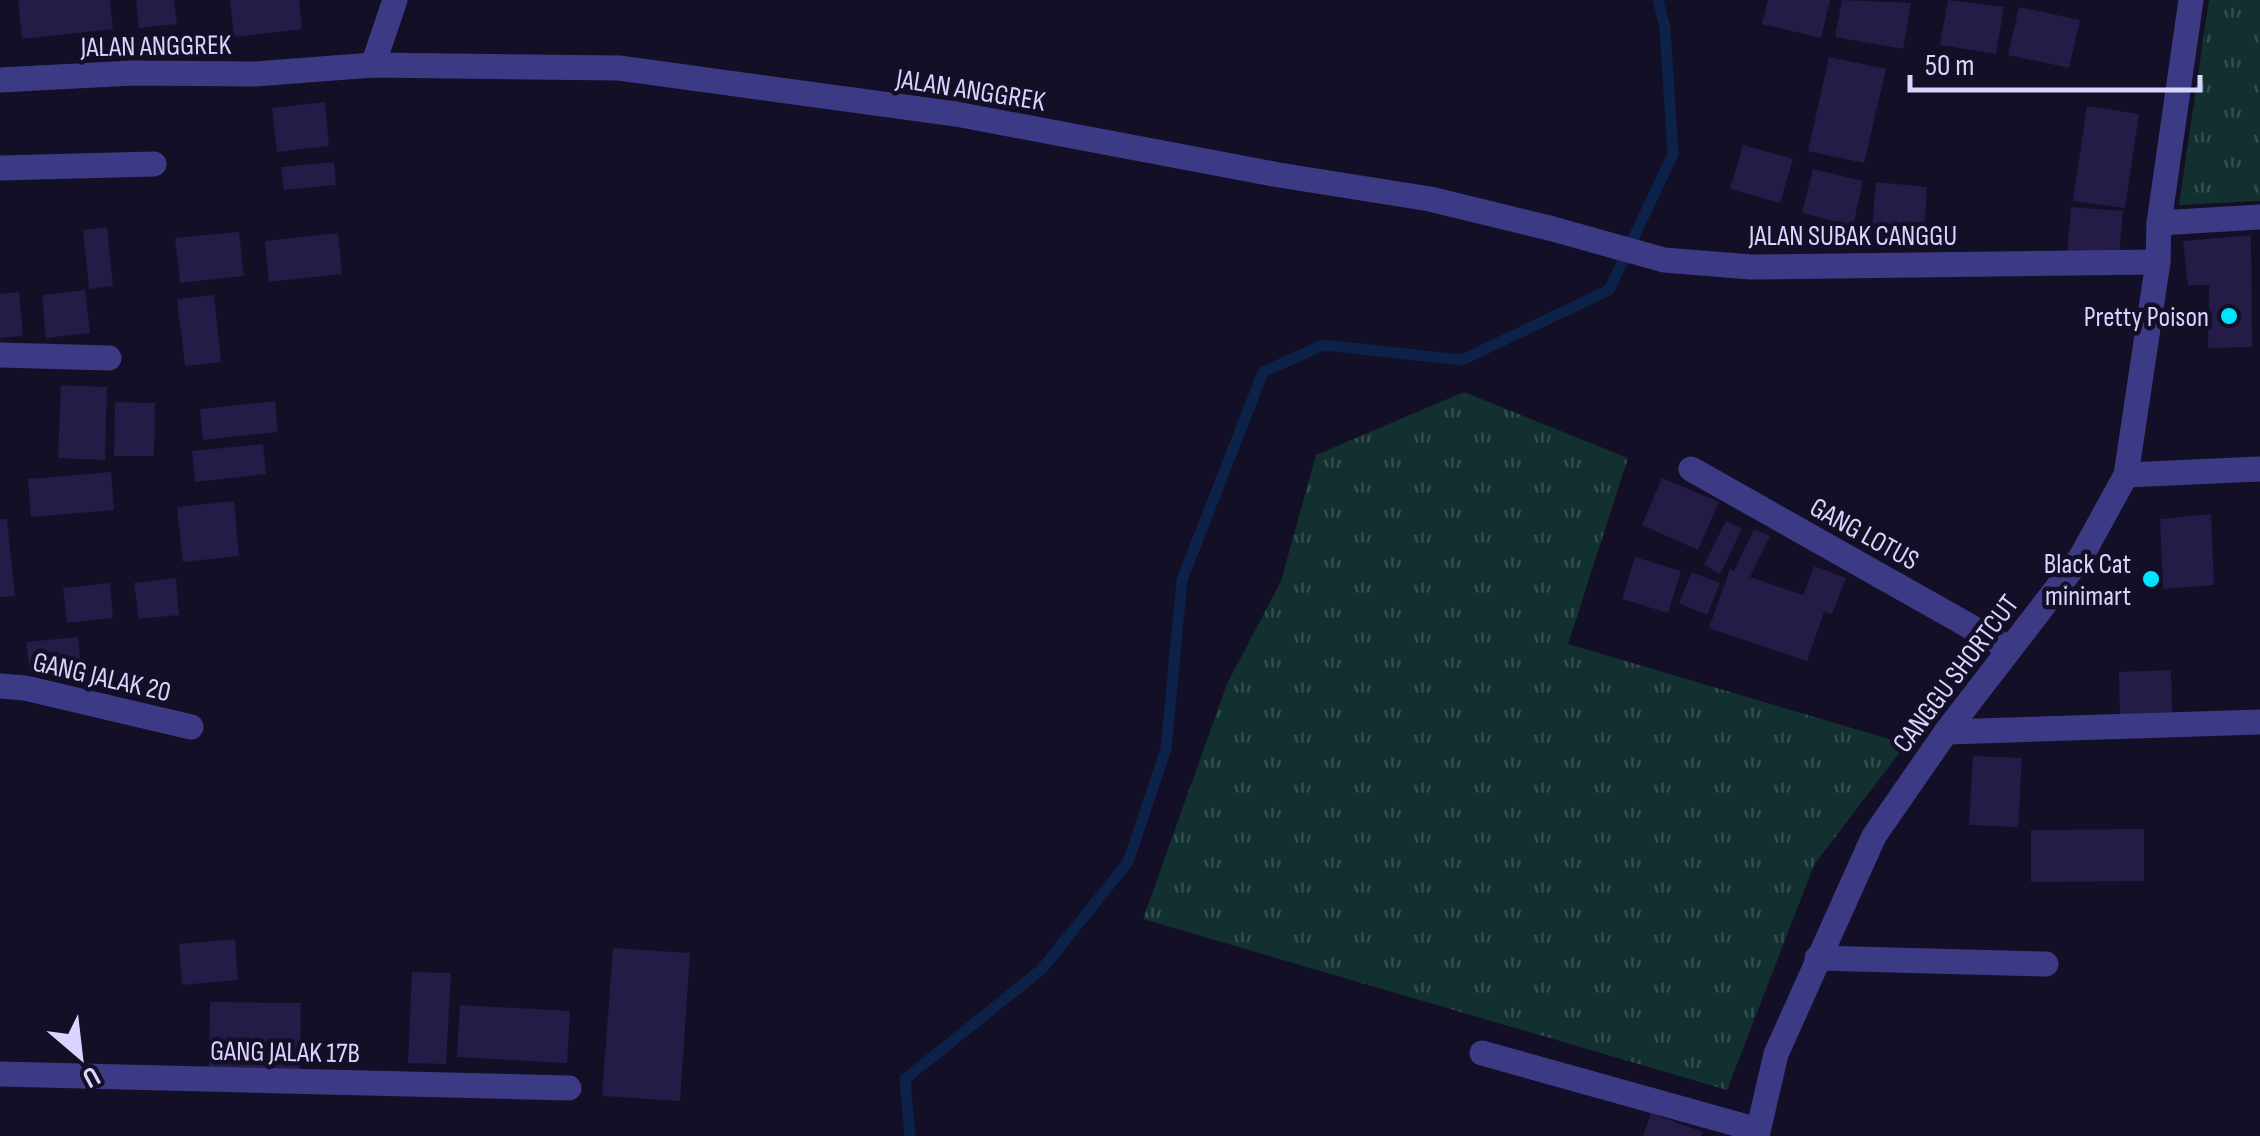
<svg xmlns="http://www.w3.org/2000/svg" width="2260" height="1136" font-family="'Sofia Sans Condensed',sans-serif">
  <defs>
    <pattern id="grass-tufts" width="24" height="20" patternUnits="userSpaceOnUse" patternTransform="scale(2.5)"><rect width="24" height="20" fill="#12302f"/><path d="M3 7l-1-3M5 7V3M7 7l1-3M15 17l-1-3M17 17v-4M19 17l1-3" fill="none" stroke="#344d4e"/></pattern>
  </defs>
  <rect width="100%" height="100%" fill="#130f26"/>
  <!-- grass -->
  <g fill="url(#grass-tufts)">
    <polygon points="2209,0 2260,0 2260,201 2179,205"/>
    <polygon points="1464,392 1628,458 1568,644 1906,744 1814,865 1727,1090 1143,919 1227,684 1281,581 1316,455"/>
  </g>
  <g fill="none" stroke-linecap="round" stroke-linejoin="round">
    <!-- stream -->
    <polyline stroke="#0c2248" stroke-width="11" points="910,1136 905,1079 1042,969 1128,862 1166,749 1182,580 1263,372 1323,345 1462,360 1609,290 1673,154 1665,28 1658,0"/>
  </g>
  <!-- building -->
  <g fill="#241b47">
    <polygon points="18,0 110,0 113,29 22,39"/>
    <polygon points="136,0 174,0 177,24 139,28"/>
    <polygon points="230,0 299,0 302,29 234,37"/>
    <polygon points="1768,0 1830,0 1821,38 1762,24"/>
    <polygon points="1842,0 1911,3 1903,49 1835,37"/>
    <polygon points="1948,0 2004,7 1996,54 1940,45"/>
    <polygon points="2019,7 2080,20 2069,68 2008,55"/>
    <polygon points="1829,57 1886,69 1864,163 1808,151"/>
    <polygon points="325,102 329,146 277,152 272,108"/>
    <polygon points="2087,106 2139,114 2125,208 2073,201"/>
    <polygon points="1743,145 1793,159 1780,203 1730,189"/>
    <polygon points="334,162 336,185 284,190 281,167"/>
    <polygon points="1813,169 1863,181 1853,226 1802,213"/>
    <polygon points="1876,182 1927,187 1924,232 1872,228"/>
    <polygon points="2071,207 2123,211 2119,257 2067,253"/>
    <polygon points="107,227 113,286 89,289 83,230"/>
    <polygon points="239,232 244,276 180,283 175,238"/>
    <polygon points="338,233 342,274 269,282 265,241"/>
    <polygon points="2251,235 2252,347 2208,348 2209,285 2188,285 2183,241"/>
    <polygon points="85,290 90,333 46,338 42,295"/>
    <polygon points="19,292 23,336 0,338 0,294"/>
    <polygon points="214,295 221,362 185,366 177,299"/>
    <polygon points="61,385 107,387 105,460 58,458"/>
    <polygon points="275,401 278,432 203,440 200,409"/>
    <polygon points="115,402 155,403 154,456 114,456"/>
    <polygon points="263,444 266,474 195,482 192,451"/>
    <polygon points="111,472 114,510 31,517 28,479"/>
    <polygon points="1662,478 1719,502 1698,550 1642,525"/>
    <polygon points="234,501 239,556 183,562 177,507"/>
    <polygon points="2211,514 2214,585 2163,589 2160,519"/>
    <polygon points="0,519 7,519 15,596 0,597"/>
    <polygon points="1726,521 1742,529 1720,574 1704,565"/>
    <polygon points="1754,529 1770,536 1750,577 1803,595 1814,566 1846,578 1832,614 1824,612 1807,661 1709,628 1730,569 1734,571"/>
    <polygon points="1635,557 1681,571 1668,613 1622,599"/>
    <polygon points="1692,572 1720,583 1707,615 1679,603"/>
    <polygon points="176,578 179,615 139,619 134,583"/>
    <polygon points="110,583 113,618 67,623 63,588"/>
    <polygon points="78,637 81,668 30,673 26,642"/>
    <polygon points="2171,670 2172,716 2120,718 2119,672"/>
    <polygon points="1973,756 2022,758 2018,827 1969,825"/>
    <polygon points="2144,829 2144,881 2031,882 2031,830"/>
    <polygon points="235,939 238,980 182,985 179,944"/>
    <polygon points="613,948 690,953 680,1101 602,1096"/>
    <polygon points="412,972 451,973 446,1064 408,1063"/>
    <polygon points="210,1002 301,1003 300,1073 209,1071"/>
    <polygon points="460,1005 570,1011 567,1063 457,1057"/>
    <polygon points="1651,1113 1703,1132 1701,1136 1643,1136"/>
  </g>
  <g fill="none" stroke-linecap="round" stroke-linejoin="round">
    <!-- minor -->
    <g stroke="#3d3a85" stroke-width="25">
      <polyline points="373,65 395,0"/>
      <polyline points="0,80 133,73 255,74 373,65 619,68 956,114 1279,175 1430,199 1553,229 1664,260 1751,267 2158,262"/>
      <polyline points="0,168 154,164"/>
      <polyline points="2159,223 2260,217"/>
      <polyline points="0,355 109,358"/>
      <polyline points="1691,469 2010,649"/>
      <polyline points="2126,475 2260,469"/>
      <polyline points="0,686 25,688 191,727"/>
      <polyline points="1946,732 2260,722"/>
      <polyline points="1817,958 2046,964"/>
      <polyline points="1482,1053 1758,1130"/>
      <polyline points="0,1074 569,1088"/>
      <polyline points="1757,1136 1776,1054 1874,836 1946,732 2081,557 2126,475 2158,262 2159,223 2191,0"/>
    </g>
  </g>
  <!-- markers -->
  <g fill="#00e5ff" stroke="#130f26" stroke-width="4">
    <circle cx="2229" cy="316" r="10"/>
    <circle cx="2151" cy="579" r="10"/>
  </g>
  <g text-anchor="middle" stroke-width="9" stroke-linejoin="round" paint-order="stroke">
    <!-- street labels -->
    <g font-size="28" fill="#d9d4ff" stroke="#130f26">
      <text transform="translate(156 45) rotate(-1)" y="10">JALAN ANGGREK</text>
      <text transform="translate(971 89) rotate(9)" y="10">JALAN ANGGREK</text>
      <text x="1853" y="245">JALAN SUBAK CANGGU</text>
      <text transform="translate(1865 533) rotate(29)" y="10">GANG LOTUS</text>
      <text transform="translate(1955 673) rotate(-53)" y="10">CANGGU SHORTCUT</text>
      <text transform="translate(102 676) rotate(13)" y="10">GANG JALAK 20</text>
      <text transform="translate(285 1051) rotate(1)" y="10">GANG JALAK 17B</text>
    </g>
    <!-- poi labels -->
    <g font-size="28" fill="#d9d4ff" stroke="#130f26" text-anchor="end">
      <text x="2209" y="326">Pretty Poison</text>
      <text x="2131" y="573">Black Cat<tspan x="2131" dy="32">minimart</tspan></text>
    </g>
  </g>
  <!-- north arrow -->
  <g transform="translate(80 1056) rotate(152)" stroke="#130f26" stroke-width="8" paint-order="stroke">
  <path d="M0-8L18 38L0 25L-18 38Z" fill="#d9d4ff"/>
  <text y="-15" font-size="28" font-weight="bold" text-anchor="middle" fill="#d9d4ff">U</text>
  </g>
  <!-- scale -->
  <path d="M1910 75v15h290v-15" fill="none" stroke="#d9d4ff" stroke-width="5"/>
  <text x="1925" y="75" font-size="30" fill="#d9d4ff" stroke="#130f26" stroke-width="8" paint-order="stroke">50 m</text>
</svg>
